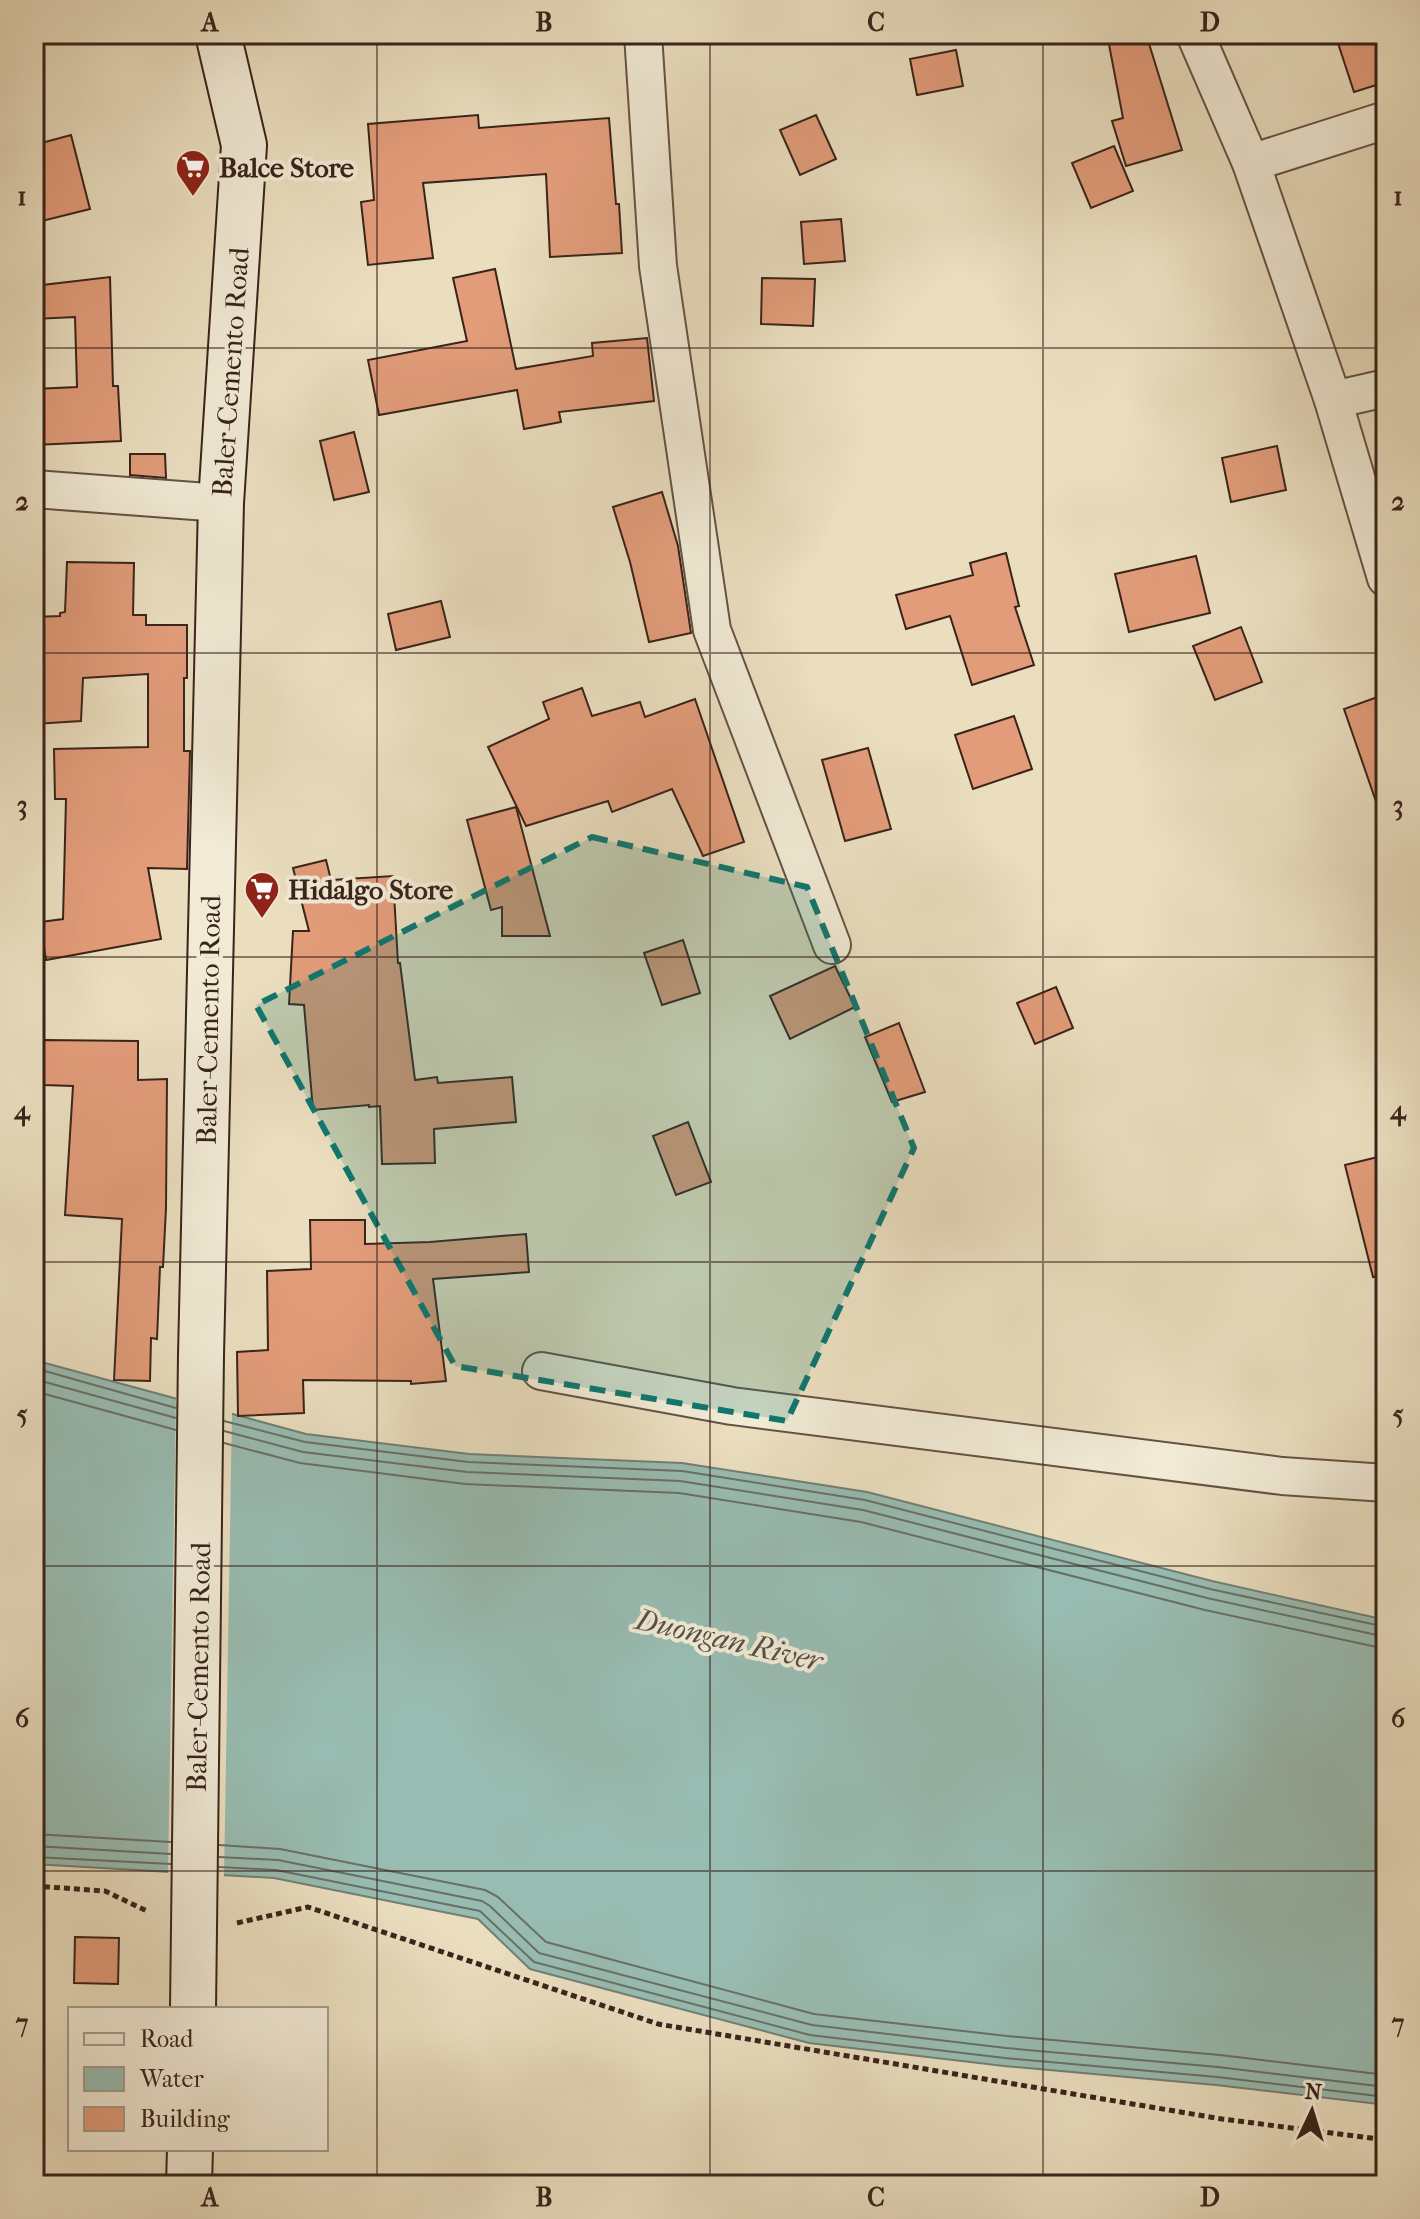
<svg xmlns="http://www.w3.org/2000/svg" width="1420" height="2219" font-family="'IM FELL French Canon',serif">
  <rect width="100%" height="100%" fill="#eadebf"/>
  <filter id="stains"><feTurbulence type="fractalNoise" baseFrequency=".0025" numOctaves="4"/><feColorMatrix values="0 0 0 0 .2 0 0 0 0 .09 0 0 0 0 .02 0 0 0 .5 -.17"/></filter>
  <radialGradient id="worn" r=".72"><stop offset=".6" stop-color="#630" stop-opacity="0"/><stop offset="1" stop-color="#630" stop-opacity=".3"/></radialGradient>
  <!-- water -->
  <polygon fill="#98bcb2" stroke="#727f76" stroke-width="2" points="34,1360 306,1434 469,1454 682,1463 867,1492 1212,1581 1386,1620 1386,2105 1216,2085 1004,2066 809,2043 530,1969 478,1919 274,1878 34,1864"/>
  <!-- pier -->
  <polygon fill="#eadebf" points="176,1395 232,1410 224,1879 168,1876"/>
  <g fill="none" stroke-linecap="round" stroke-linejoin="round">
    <!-- shore -->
    <g stroke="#687066" stroke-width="2">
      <polyline points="34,1368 176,1408"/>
      <polyline points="34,1379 176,1418"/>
      <polyline points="34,1391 176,1430"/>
      <polyline points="224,1421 305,1442 468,1462 682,1471 865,1500 1210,1589 1386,1627"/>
      <polyline points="224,1431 303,1452 467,1472 680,1481 863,1510 1207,1598 1386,1637"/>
      <polyline points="224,1443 300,1463 465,1484 679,1493 861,1522 1205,1610 1386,1649"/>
      <polyline points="34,1834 171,1842"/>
      <polyline points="219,1845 280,1849 485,1890 498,1897 546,1942 814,2014 1007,2036 1220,2055 1386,2075"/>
      <polyline points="34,1846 171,1854"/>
      <polyline points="34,1857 171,1864"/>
      <polyline points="219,1857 278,1860 482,1901 490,1906 539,1953 812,2025 1006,2048 1218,2067 1386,2087"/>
      <polyline points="219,1867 276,1870 480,1911 534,1962 810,2035 1005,2058 1217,2077 1386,2097"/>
    </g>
  </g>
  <!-- building -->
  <g fill="#e29c7a" stroke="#39231b" stroke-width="2">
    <polygon points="1107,34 1146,34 1182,150 1126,166 1112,121 1123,118"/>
    <polygon points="1335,34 1386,34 1386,82 1354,92"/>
    <polygon points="956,50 963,86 917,95 910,59"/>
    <polygon points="478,115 479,128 609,118 616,204 619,204 622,253 550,257 546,174 423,183 433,258 368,265 361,202 374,200 368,124"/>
    <polygon points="816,115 836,159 800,175 780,130"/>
    <polygon points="71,135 90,209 34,223 34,145"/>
    <polygon points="1114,146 1133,191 1091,208 1072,163"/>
    <polygon points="841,219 845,261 804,264 801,222"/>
    <polygon points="495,269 516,369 593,356 592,343 647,338 654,401 559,412 561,422 524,429 517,390 379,415 368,360 467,341 453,278"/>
    <polygon points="110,277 113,386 118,386 121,441 34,445 34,389 77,387 75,317 34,319 34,286"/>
    <polygon points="762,278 815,279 813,326 761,324"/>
    <polygon points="354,432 369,492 334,500 320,441"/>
    <polygon points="1277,446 1286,490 1231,502 1222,458"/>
    <polygon points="130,454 165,454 166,478 130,475"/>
    <polygon points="662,492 678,546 691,633 649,642 630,562 613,507"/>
    <polygon points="1006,553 1019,606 1015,607 1034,665 972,685 950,616 906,629 896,595 973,575 970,563"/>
    <polygon points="1196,556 1210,613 1129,632 1115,574"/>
    <polygon points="67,562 134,563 133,615 146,615 146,625 187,625 187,678 184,678 184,751 190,751 187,869 148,868 161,939 46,960 40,922 63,919 66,799 55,799 54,749 148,747 148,674 83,678 81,721 34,724 34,617 60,616 60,613 65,612"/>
    <polygon points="441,601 450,637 396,650 388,614"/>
    <polygon points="1241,627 1262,682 1215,700 1193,646"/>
    <polygon points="582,688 592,716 640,702 645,717 695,699 744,842 703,856 672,789 612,812 608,801 526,826 488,747 549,719 543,702"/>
    <polygon points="1386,694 1386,812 1380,813 1344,709"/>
    <polygon points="1014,716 1032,769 973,789 955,735"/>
    <polygon points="868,748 891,829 845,841 822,760"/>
    <polygon points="516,807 550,936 502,936 502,907 491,910 467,820"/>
    <polygon points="326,860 331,880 393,876 398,963 400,963 415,1080 437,1077 438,1083 512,1077 516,1122 434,1129 435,1163 382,1164 380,1106 369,1107 369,1105 313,1110 304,1005 289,1004 293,931 309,931 293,868"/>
    <polygon points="683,940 700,993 662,1005 644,953"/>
    <polygon points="835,966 855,1007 790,1039 770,996"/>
    <polygon points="1056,987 1073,1028 1035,1044 1017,1003"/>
    <polygon points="899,1023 925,1092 892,1102 865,1037"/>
    <polygon points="43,1040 138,1041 138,1080 167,1079 166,1208 163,1267 160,1267 157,1339 151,1338 150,1381 114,1380 122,1219 65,1215 73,1086 43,1085"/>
    <polygon points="688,1122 711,1182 676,1195 653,1136"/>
    <polygon points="1386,1155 1386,1275 1373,1277 1345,1165"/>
    <polygon points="310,1220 365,1220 365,1244 430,1242 526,1234 529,1272 433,1279 446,1381 411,1384 411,1381 303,1380 304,1413 238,1416 237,1352 268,1350 267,1271 311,1269"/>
    <polygon points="75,1937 119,1938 118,1984 74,1983"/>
  </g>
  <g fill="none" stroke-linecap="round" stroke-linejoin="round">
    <!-- street casing -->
    <g stroke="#655244" stroke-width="40">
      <g id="street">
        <polyline points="643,34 658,266 712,630 832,945"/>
        <polyline points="1195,34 1251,163 1333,400 1386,578"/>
        <polyline points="1251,163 1386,120"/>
        <polyline points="1333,400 1386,388"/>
        <polyline points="34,489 221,503"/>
        <polyline points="541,1371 732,1406 1282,1476 1386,1483"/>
      </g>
    </g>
    <!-- secondary casing -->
    <g stroke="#39231b" stroke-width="48">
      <g id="secondary">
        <polyline points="193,2009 201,1355 221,503 244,145 218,34"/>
        <polyline points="189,2185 190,2149"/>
      </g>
    </g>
    <!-- path -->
    <g stroke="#39231b" stroke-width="5" stroke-dasharray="6 4" stroke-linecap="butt">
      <polyline points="34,1886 105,1891 149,1912"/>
      <polyline points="237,1923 308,1907 658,2024 1222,2119 1386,2140"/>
    </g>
    <!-- street -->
    <use href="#street" stroke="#f1ead5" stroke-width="36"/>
    <!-- secondary -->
    <use href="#secondary" stroke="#f1ead5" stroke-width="44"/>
  </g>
  <!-- marked area -->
  <path fill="#0f766e" fill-opacity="0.2" stroke="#0f766e" stroke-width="6" stroke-dasharray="16 10" stroke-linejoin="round" d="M 592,837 L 807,887 L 914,1148 L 787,1421 L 455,1366 L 256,1005 Z"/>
  <!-- grid -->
  <path fill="none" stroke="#39231b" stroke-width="2" stroke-opacity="0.55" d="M 377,34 L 377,2185M 710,34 L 710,2185M 1043,34 L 1043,2185M 34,348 L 1386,348M 34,653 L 1386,653M 34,957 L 1386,957M 34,1262 L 1386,1262M 34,1566 L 1386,1566M 34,1871 L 1386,1871"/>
  <!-- icons -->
  <defs>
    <g id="supermarket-pin" transform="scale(1.8)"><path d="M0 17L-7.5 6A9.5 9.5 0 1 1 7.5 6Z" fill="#8f2418" stroke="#f1ead5"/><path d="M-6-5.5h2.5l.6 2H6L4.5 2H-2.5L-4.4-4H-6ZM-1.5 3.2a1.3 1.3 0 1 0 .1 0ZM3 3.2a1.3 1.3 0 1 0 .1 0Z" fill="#fff"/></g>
  </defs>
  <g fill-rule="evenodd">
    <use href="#supermarket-pin" x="193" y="167"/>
    <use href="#supermarket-pin" x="262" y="889"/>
  </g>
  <g text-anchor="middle" stroke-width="8" stroke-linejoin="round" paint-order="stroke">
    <!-- poi labels -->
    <g font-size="28" font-weight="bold" fill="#39231b" stroke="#f1ead5" text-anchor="start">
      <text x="219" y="177">Balce Store</text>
      <text x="288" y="899">Hidalgo Store</text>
    </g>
    <!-- street labels -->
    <g font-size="28" fill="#39231b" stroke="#f1ead5">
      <text transform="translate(230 372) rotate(-86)" y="10">Baler-Cemento Road</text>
      <text transform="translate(208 1020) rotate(-89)" y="10">Baler-Cemento Road</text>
      <text transform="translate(198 1667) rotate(-89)" y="10">Baler-Cemento Road</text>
    </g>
    <!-- water labels -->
    <g font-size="30" font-style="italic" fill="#565148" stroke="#f1ead5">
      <text transform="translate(729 1640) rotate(13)" y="10">Duongan River</text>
    </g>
  </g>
  <!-- margin -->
  <rect width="1420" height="2219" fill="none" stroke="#eadebf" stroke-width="88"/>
  <!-- legend -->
  <rect x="68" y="2007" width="260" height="144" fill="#f1ead5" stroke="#a79a8b" stroke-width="2"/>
  <rect x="84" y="2033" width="40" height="12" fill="#f1ead5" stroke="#a79a8b" stroke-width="2"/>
  <text x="140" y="2047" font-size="24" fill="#39231b">Road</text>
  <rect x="84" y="2067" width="40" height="24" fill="#98bcb2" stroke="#a79a8b" stroke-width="2"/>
  <text x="140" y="2087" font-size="24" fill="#39231b">Water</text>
  <rect x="84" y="2107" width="40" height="24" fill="#e29c7a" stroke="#a79a8b" stroke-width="2"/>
  <text x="140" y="2127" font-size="24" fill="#39231b">Building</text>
  <!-- north arrow -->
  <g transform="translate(1312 2111) rotate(4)" stroke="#f1ead5" stroke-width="6" paint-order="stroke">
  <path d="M0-6L14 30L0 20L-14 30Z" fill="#39231b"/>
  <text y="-12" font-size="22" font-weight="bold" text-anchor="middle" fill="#39231b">N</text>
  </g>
  <rect x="44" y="44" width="1332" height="2131" fill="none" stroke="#39231b" stroke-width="3"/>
  <g font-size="26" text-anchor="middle" font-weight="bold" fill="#39231b">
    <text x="210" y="31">A</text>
    <text x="544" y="31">B</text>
    <text x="876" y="31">C</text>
    <text x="1210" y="31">D</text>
    <text x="22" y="205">1</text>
    <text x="1398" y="205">1</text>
    <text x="22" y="510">2</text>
    <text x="1398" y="510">2</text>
    <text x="22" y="814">3</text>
    <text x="1398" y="814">3</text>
    <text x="22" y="1119">4</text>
    <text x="1398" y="1119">4</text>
    <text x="22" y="1423">5</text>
    <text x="1398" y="1423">5</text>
    <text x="22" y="1727">6</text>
    <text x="1398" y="1727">6</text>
    <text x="22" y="2032">7</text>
    <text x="1398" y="2032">7</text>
    <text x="210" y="2206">A</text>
    <text x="544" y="2206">B</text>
    <text x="876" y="2206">C</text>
    <text x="1210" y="2206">D</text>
  </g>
  <rect width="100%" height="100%" filter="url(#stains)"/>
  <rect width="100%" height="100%" fill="url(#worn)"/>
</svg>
